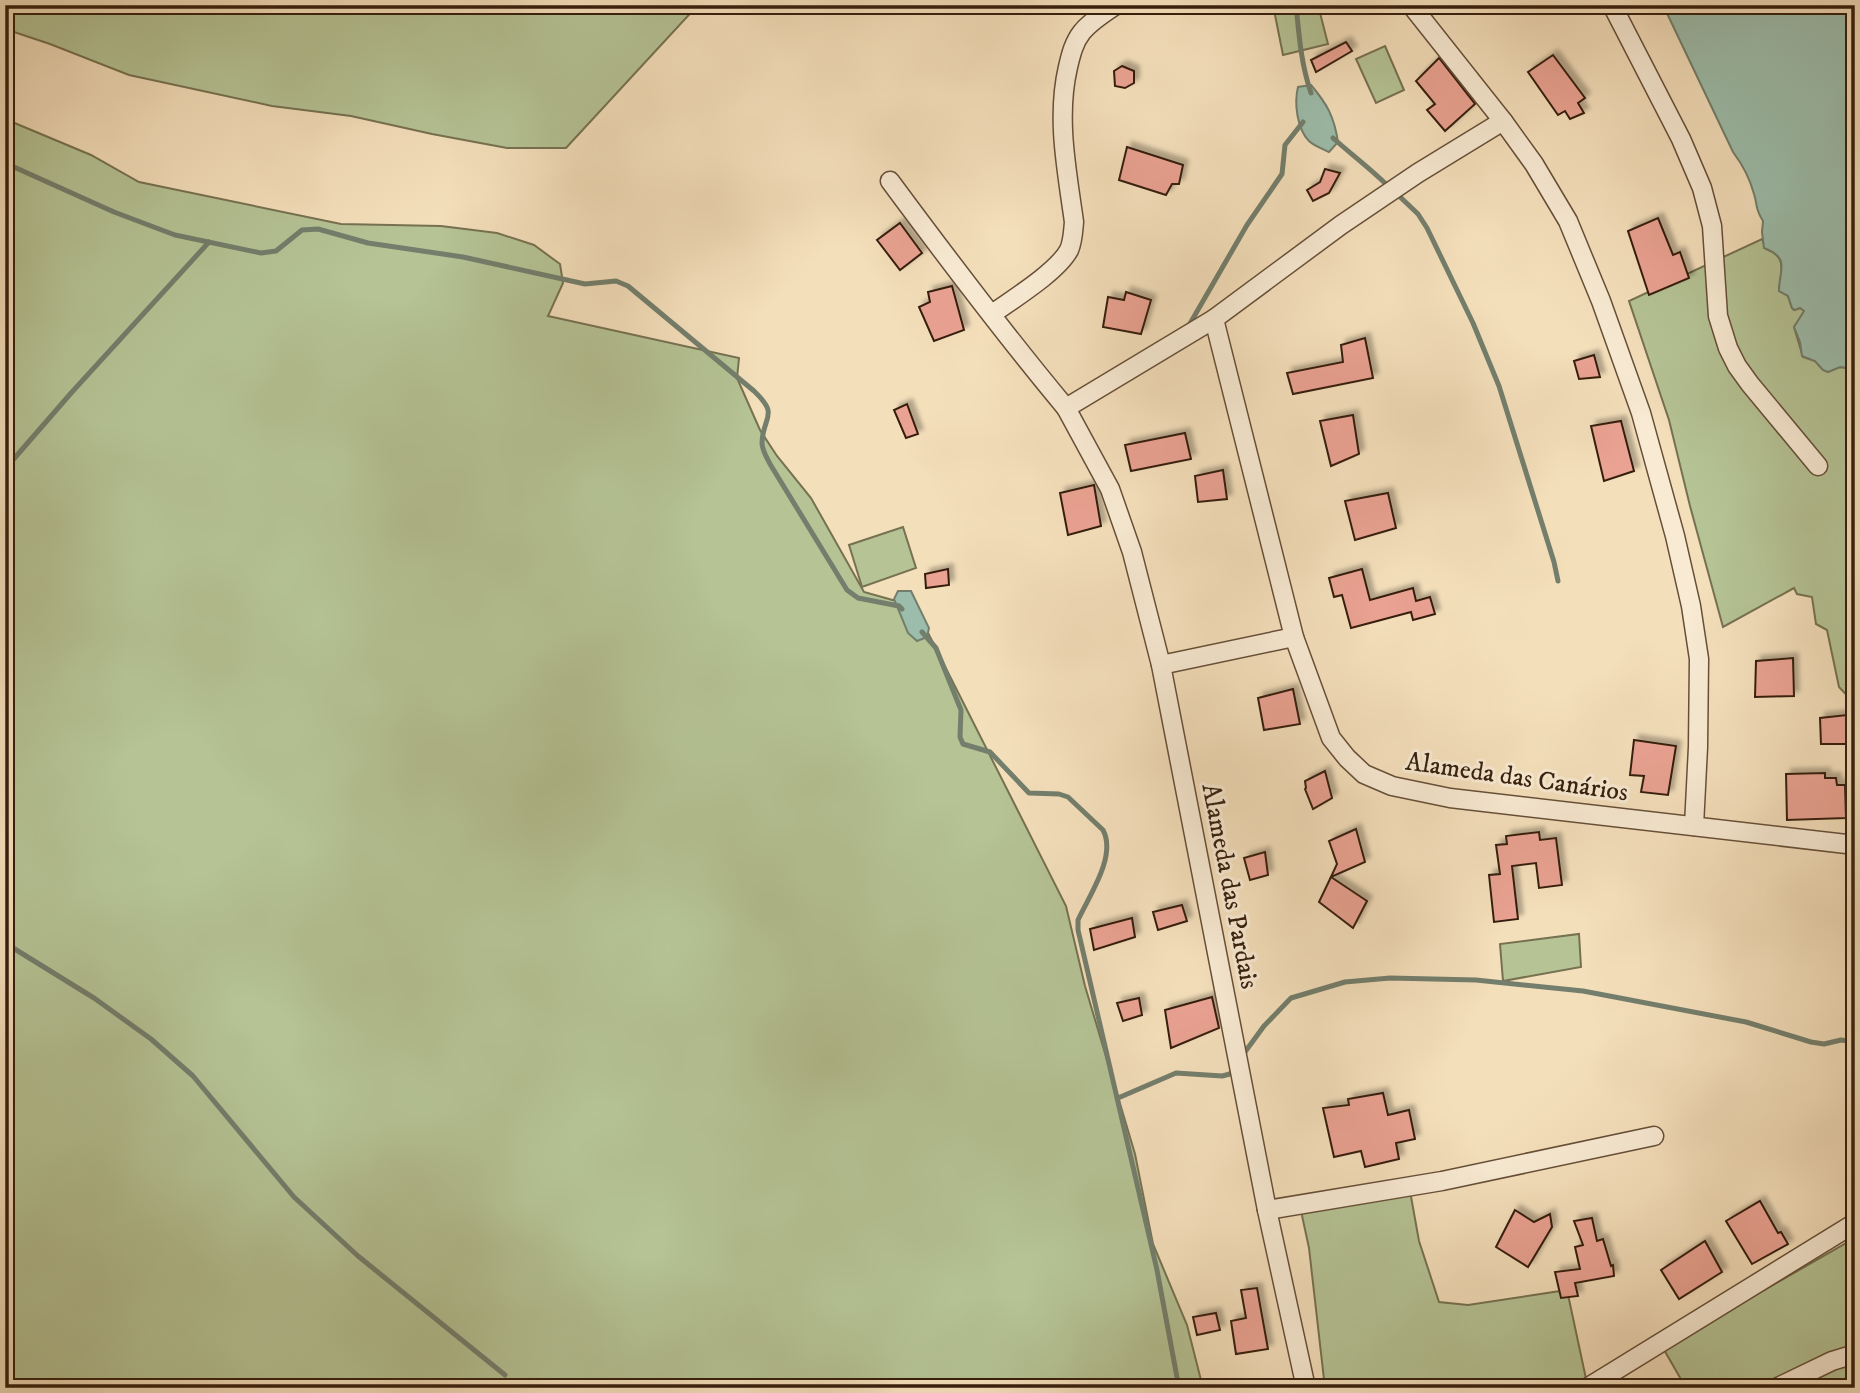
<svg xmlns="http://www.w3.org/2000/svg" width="1860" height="1393" font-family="'IM FELL DW Pica',serif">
  <defs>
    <filter id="shadow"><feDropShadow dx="5" dy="-5" stdDeviation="2" flood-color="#0004"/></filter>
  </defs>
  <rect width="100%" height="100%" fill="#f4dfbb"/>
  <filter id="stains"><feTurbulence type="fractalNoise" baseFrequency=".00286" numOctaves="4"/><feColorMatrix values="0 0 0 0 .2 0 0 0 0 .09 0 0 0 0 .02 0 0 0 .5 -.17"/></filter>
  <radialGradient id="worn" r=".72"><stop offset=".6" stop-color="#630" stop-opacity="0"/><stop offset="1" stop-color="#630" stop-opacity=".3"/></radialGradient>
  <!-- green -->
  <g fill="#b5c395" stroke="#767151" stroke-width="2">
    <polygon points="5,5 698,5 566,148 507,148 432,134 351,116 272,106 129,75 50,44 5,29"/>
    <polygon points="1273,5 1318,5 1328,44 1283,55"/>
    <polygon points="1385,46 1404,90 1376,103 1356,59"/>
    <polygon points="5,119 91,155 139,182 341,224 441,226 497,233 534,245 560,264 563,283 548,316 739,358 737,378 760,430 777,456 811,498 864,592 903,603 920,617 1066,906 1085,986 1135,1154 1153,1244 1187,1325 1203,1388 5,1388"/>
    <path d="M 1762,239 L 1766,249 C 1789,257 1780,274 1779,291 L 1788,296 L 1792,308 L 1794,310 L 1800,308 L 1805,311 L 1794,327 L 1803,357 L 1815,361 L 1823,370 L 1828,372 L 1840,367 L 1855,369 L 1855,704 L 1839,687 L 1827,630 L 1816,624 L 1812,597 L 1797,594 L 1794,588 L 1723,627 L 1690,506 L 1669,420 L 1629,301 Z"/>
    <polygon points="903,527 916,568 862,587 849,545"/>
    <polygon points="1579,934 1581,967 1503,981 1500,944"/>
    <polygon points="1410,1191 1419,1241 1439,1302 1468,1305 1567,1290 1588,1388 1325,1388 1309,1248 1298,1197"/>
    <polygon points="1855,1238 1855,1388 1686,1388 1663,1348"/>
  </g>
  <!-- water -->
  <g fill="#9cbdab" stroke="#737e6c" stroke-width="2">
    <path d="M 1663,5 L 1855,5 L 1855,369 L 1840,367 L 1828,372 L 1823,370 L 1815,361 L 1802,356 L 1800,342 L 1794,327 L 1804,311 L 1800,308 L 1795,310 L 1792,308 L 1788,296 L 1779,291 C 1779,270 1791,258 1764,248 L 1762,232 L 1763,221 C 1755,209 1758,207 1754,194 C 1750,179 1742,164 1733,152 Z"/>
    <path d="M 1311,85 C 1327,104 1334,116 1338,142 L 1329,152 C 1323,149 1314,146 1309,141 C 1297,129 1294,103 1298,87 Z"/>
    <polygon points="898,591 911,591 929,628 927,637 917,641 908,633 894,599"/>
  </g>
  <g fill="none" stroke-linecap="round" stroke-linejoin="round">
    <!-- stream -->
    <g stroke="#737e6c" stroke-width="5">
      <path d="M 1296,5 C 1299,35 1301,64 1311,93"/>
      <path d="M 1333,138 C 1352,155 1371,169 1389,187"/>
      <path d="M 5,163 L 114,212 L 175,235 L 261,253 L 276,251 L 302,230 L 318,229 L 368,243 L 463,257 L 585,284 L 616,281 L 628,286 L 754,391 C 780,416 763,415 762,443 C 762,450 767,458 770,464 L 847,590 L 858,598 L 899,606 L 902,609"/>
      <polyline points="1396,193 1418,214 1427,228 1473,323 1499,386 1554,562 1558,581"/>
      <polyline points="1188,327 1247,225 1282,174 1285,145 1303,122"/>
      <polyline points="5,469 72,392 209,242"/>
      <path d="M 922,632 L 936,648 L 961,710 L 960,737 L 963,744 L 990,752 L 1029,793 L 1059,794 L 1068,797 L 1103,830 C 1117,856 1089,896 1078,920 L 1078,930 L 1157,1270 L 1179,1388"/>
      <polyline points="5,943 94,998 151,1039 193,1076 294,1197 358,1256 505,1375"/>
      <polyline points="1242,1056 1264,1026 1291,998 1345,982 1390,978 1476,980 1583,991 1746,1022 1811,1042 1824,1044 1841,1040 1848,1041 1855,1047"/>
      <polyline points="1118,1098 1176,1073 1222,1076 1230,1074 1235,1067"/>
    </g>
  </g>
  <!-- building -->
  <g fill="#eaa292" stroke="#361f0d" stroke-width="2" filter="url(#shadow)">
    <polygon points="1346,42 1352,51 1316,72 1311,60"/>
    <polygon points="1553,55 1585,98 1578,103 1584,113 1570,119 1565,111 1558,115 1528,72"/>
    <polygon points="1439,58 1475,104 1445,131 1427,110 1435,104 1416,81"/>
    <polygon points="1122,66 1134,71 1134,83 1125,88 1115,86 1114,71"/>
    <polygon points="1127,147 1183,165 1179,184 1172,184 1166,195 1119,180"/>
    <polygon points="1325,169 1340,173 1329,193 1313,201 1307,190 1320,182"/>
    <polygon points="1658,218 1673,255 1680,252 1689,278 1649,295 1628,231"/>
    <polygon points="900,223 922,253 900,270 877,240"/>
    <polygon points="952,286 964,330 934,341 919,307 930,302 928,292"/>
    <polygon points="1126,292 1151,300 1141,334 1103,327 1108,297 1124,300"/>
    <polygon points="1365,338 1373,378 1293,394 1287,373 1343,362 1341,345"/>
    <polygon points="1594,355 1600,377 1579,379 1574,361"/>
    <polygon points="907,404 918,434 906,438 894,410"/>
    <polygon points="1353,415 1359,454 1331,466 1320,421"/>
    <polygon points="1621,421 1634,471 1604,481 1591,426"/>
    <polygon points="1185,433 1191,459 1131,471 1125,445"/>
    <polygon points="1223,470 1227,499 1198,502 1195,476"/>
    <polygon points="1094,485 1101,526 1068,535 1060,493"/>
    <polygon points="1388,493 1396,528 1355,540 1345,501"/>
    <polygon points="948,569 949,585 926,588 925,574"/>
    <polygon points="1362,569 1370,600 1413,588 1416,601 1430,597 1435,614 1413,620 1411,612 1351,628 1342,595 1334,597 1329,578"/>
    <polygon points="1793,658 1794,696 1755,697 1756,661"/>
    <polygon points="1293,689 1300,724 1264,730 1258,698"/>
    <polygon points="1847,715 1848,744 1821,744 1820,718"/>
    <polygon points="1634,740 1676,746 1668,795 1641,792 1644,776 1630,775"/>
    <polygon points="1325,771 1332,798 1313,809 1305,789 1306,788 1305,781"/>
    <polygon points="1825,773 1825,778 1836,778 1837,785 1845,785 1846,818 1787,820 1786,774"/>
    <polygon points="1356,829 1365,862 1331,877 1337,864 1329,841"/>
    <polygon points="1539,832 1540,840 1556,838 1562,885 1539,888 1536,863 1512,866 1518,919 1494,922 1489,875 1500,874 1496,845 1507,844 1506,836"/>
    <polygon points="1265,852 1268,875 1250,880 1244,858"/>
    <polygon points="1331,877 1367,901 1353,928 1319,902"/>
    <polygon points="1182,905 1187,921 1158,930 1153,912"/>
    <polygon points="1132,918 1135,937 1094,950 1090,929"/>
    <polygon points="1212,997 1219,1028 1171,1048 1165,1010"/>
    <polygon points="1139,998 1142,1015 1123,1021 1117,1003"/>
    <polygon points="1383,1093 1388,1115 1409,1110 1415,1139 1396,1143 1399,1159 1365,1167 1361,1151 1334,1157 1323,1108 1349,1105 1348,1099"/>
    <polygon points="1760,1201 1778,1233 1781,1232 1788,1244 1752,1264 1726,1221"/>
    <polygon points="1515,1210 1534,1222 1550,1214 1552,1227 1528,1267 1496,1247"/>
    <polygon points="1592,1218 1597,1241 1603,1239 1611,1266 1613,1265 1614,1276 1575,1283 1578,1296 1561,1298 1555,1272 1580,1269 1575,1247 1583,1245 1574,1221"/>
    <polygon points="1705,1241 1722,1272 1679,1299 1661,1270"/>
    <polygon points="1257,1288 1268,1349 1236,1354 1231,1321 1246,1318 1241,1290"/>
    <polygon points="1216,1313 1220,1330 1197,1335 1193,1317"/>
  </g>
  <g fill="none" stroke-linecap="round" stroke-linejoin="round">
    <!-- street casing -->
    <g stroke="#664f38" stroke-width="21">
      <g id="street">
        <polyline points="1411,5 1503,121 1534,164 1568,221 1601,301 1641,413 1675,536 1691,606 1699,659 1698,747 1694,826"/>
        <polyline points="1612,5 1681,139 1702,188 1712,226 1718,316 1728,348 1737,366 1750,384 1818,466"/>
        <path d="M 890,181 C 947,258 1005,335 1066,408 L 1214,319 L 1341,225 L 1418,173 L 1503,121"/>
        <path d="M 992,314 C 1013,299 1057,272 1069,250 C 1073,241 1073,232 1074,222 C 1067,171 1056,118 1068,67 C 1071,54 1074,42 1082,32 C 1091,21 1104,13 1116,5"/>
        <polyline points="1214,319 1294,637 1331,738 1347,758 1364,774 1392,786 1450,798 1855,845"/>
        <polyline points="1066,408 1110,489 1132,552 1161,665 1267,1210 1306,1388"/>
        <polyline points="1161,665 1294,637"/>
        <polyline points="1267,1210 1442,1181 1654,1136"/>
        <polyline points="1587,1388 1855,1223"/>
        <polyline points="1776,1388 1832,1361 1855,1354"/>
      </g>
    </g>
    <!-- street -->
    <use href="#street" stroke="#f8ead3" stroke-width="18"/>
  </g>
  <g text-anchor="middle" stroke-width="6" stroke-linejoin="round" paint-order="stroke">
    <!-- street labels -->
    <g font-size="26" fill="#361f0d" stroke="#f8ead3">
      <text transform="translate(1517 776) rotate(8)" y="9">Alameda das Canários</text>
      <text transform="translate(1231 886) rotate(79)" y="9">Alameda das Pardais</text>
    </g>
  </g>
  <!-- margin -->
  <rect width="1860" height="1393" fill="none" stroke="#f4dfbb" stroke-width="28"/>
  <rect x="7" y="7" width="1846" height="1379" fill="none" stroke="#361f0d" stroke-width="3.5"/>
  <rect x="14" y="14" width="1832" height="1365" fill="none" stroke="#361f0d" stroke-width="2"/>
  <rect width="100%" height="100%" filter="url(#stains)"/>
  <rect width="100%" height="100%" fill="url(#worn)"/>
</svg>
